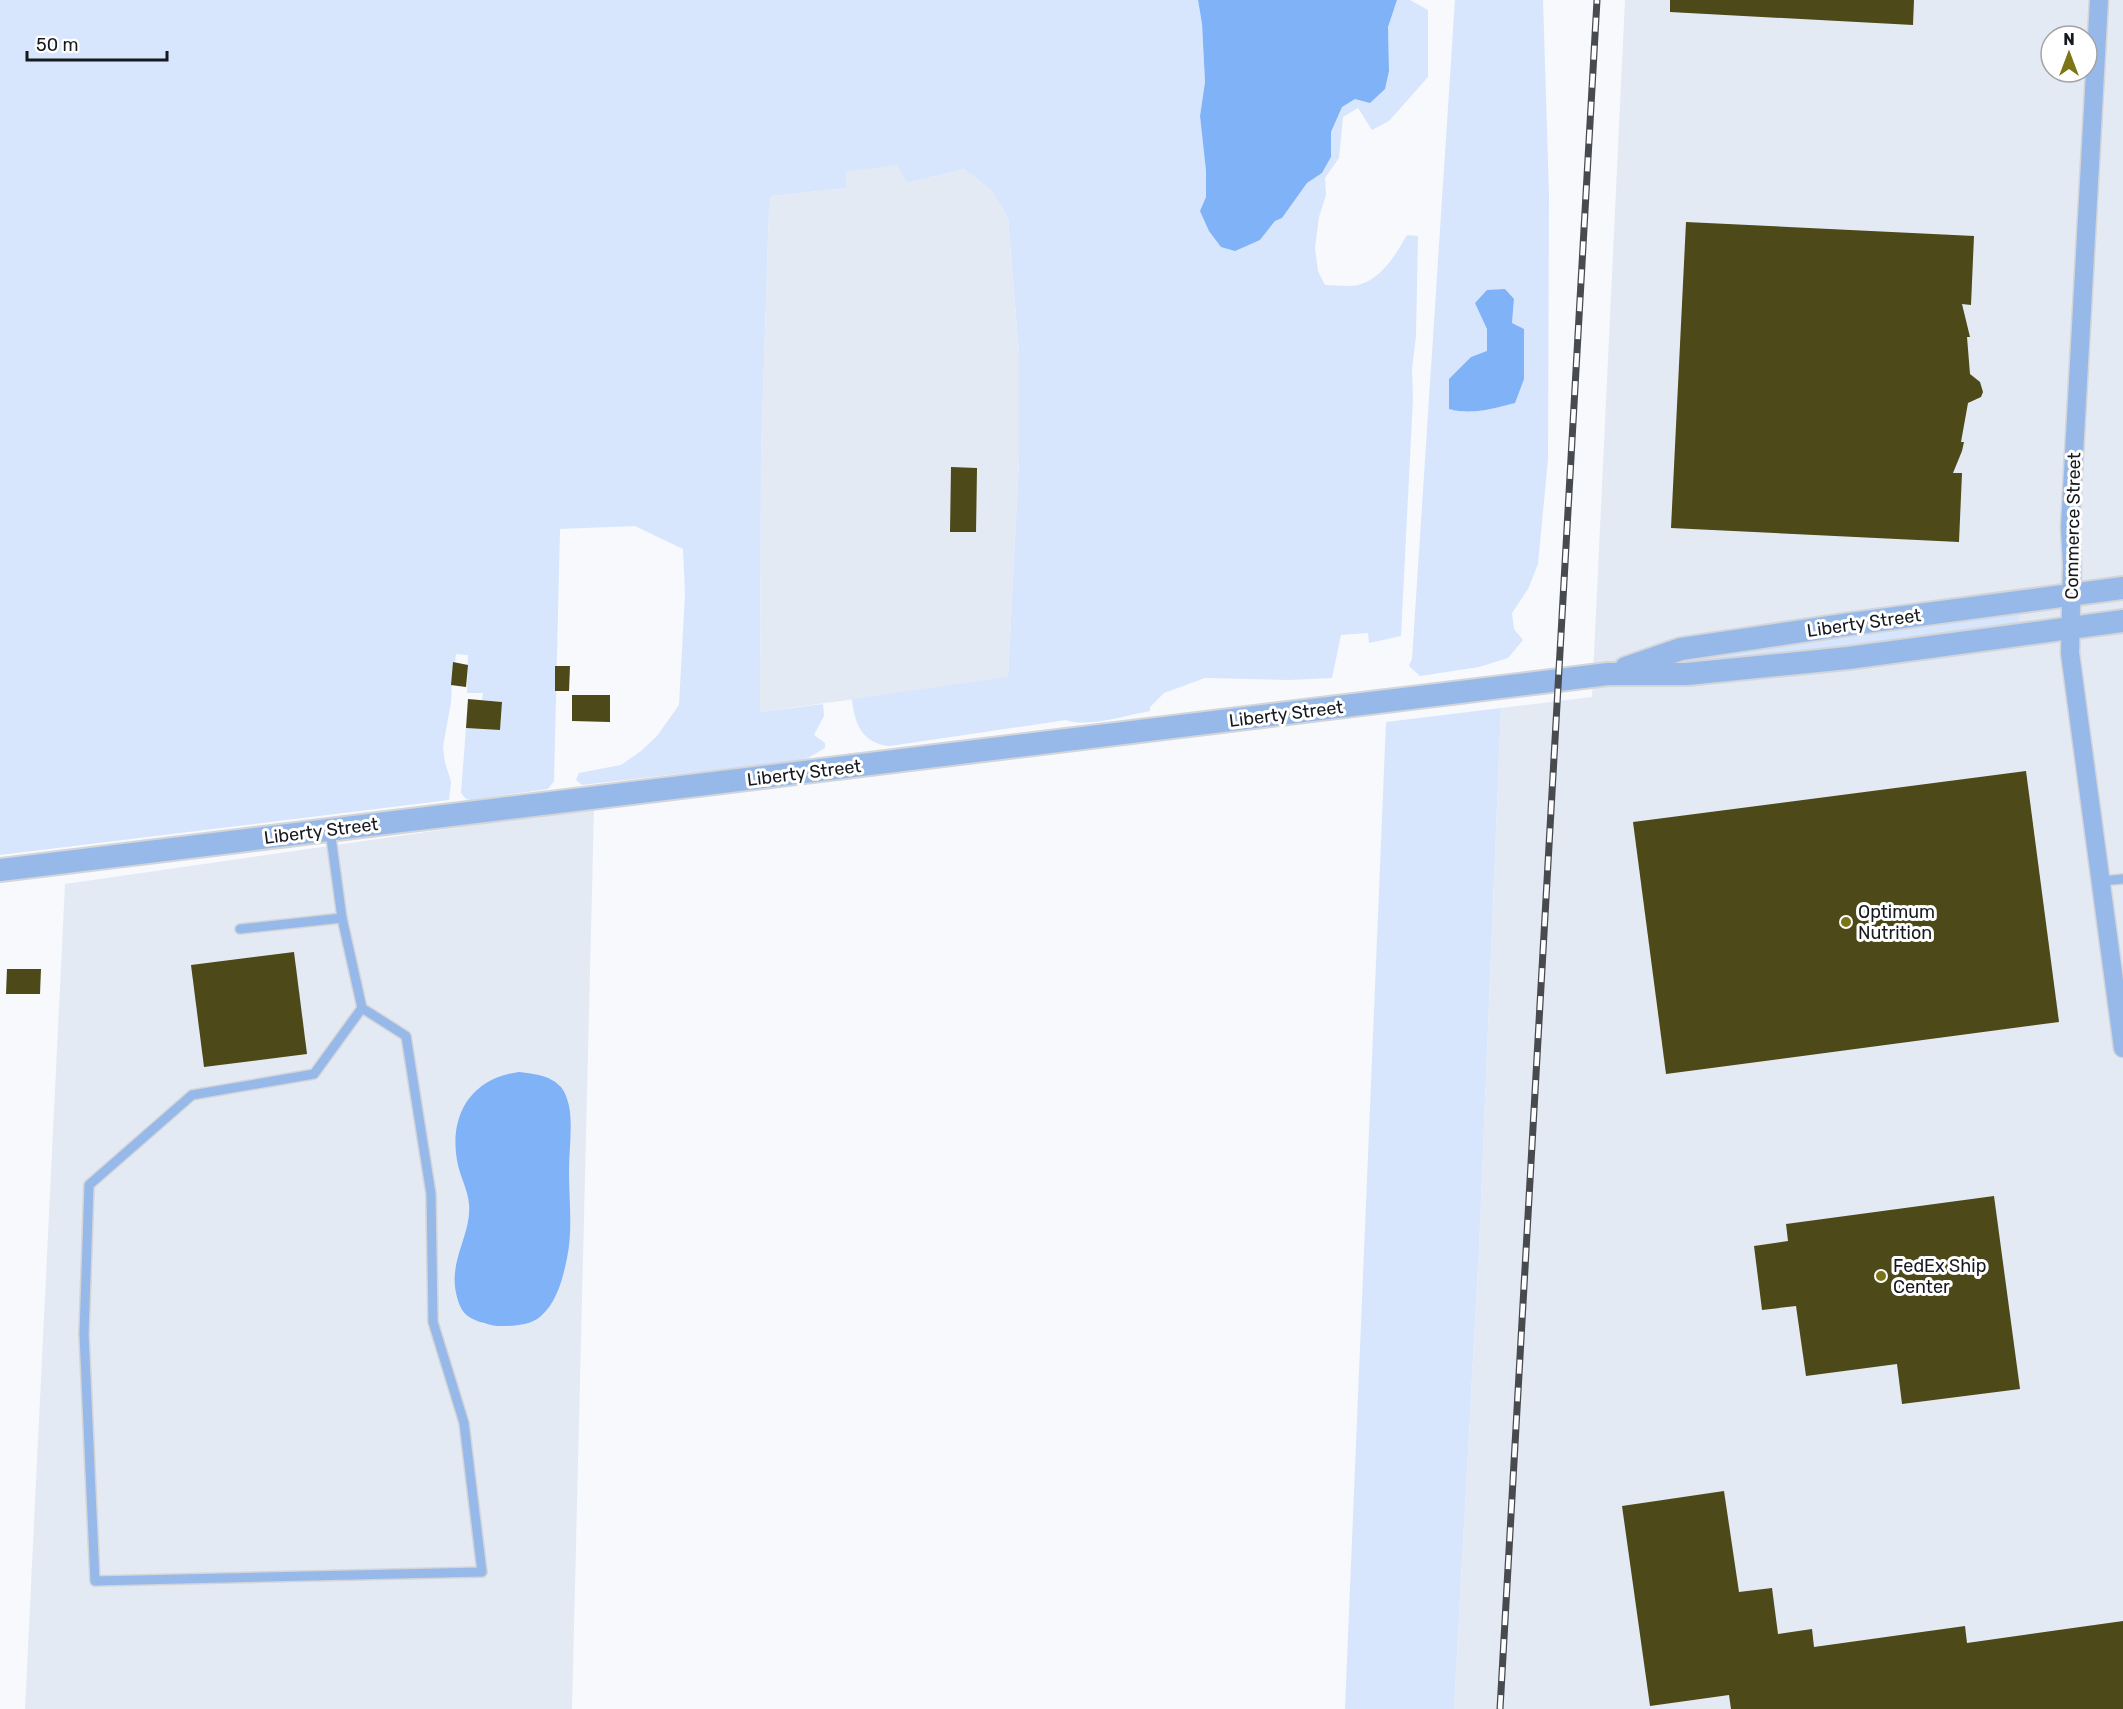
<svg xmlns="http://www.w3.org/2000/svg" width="2123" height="1709" font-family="Rubik,sans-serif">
  <rect width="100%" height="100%" fill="#f7f9fd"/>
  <!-- built -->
  <g fill="#e4eaf3" fill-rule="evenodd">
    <path d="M 1625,0 L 2123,0 L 2123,1709 L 1454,1709 L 1479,1249 L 1501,708 L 1592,697 ZM 2051,36 L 2087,36 L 2087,72 L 2051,72 Z"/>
    <polygon points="898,164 907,183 964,169 991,190 1008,217 1019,355 1019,459 1008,678 760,712 761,455 769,207 771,196 847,188 844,172"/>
    <polygon points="594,808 572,1709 25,1709 65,884"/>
  </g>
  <!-- green -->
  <g fill="#d7e6fc" fill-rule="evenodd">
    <path d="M 0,0 L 1198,0 L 1202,24 L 1205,82 L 1200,116 L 1206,171 L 1206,198 L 1201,212 L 1249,244 L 1260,240 L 1275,221 L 1282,218 L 1307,183 L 1322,173 L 1331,157 L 1331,132 L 1342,106 L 1355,99 L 1389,71 L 1388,27 L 1397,0 L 1410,0 L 1428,10 L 1428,77 L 1389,121 L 1372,130 L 1358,108 L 1343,117 L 1339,158 L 1325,178 L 1326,195 L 1319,217 L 1315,248 L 1318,271 L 1325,285 C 1335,285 1348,287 1358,285 C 1382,279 1396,254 1407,235 L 1418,236 L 1416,336 L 1412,369 L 1413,398 L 1401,636 L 1369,643 L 1368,633 L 1341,635 L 1332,678 L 1289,680 L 1205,678 L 1164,693 L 1150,707 L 1150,711 C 1127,715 1087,728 1066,720 L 890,746 C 863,744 854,724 852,699 L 1008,677 L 1019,459 L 1019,355 L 1008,217 L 991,190 L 964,169 L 907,183 L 897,165 L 845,172 L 847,188 L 771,196 L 769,207 L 761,455 L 760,712 L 823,704 L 824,716 L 814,735 L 825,743 L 825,748 L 808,758 L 793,761 L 582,785 L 576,780 L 579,773 L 621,765 L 641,751 L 657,736 L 679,705 L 685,594 L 683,549 L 635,526 L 560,529 L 554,781 L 548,789 L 472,800 L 466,799 L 461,793 L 466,728 L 500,730 L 502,702 L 482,700 L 483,693 L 467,693 L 468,655 L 456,654 L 455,662 L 453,662 L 451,702 L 443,747 L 445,762 L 451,782 L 449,800 L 0,855 Z"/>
    <path d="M 1455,0 L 1543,0 L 1549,195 L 1548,459 L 1538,564 L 1528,589 L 1512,613 L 1514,629 L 1523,640 L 1508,658 L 1479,667 L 1420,676 L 1409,666 L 1412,659 ZM 1514,300 L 1512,323 L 1515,402 C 1492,409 1472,415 1449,409 L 1471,357 L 1487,352 L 1487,329 Z"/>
    <polygon points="2016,611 2020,615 2018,624 1814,651 1678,664 1678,661"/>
    <polygon points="1501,708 1479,1249 1454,1709 1345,1709 1386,722"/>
  </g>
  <!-- water -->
  <g fill="#80b2f7">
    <polygon points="1198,0 1397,0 1388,27 1389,71 1385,89 1370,103 1355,99 1342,107 1331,132 1331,157 1322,173 1307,183 1282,218 1275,221 1260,240 1235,251 1221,247 1209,231 1200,211 1206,197 1206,171 1200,116 1205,82 1202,24"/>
    <path d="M 1505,289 L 1514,299 L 1512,323 L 1524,329 L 1524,379 L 1515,403 C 1492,409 1472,415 1449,409 L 1449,379 L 1471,357 L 1487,351 L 1487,329 L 1475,303 L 1487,290 Z"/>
    <path d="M 519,1072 C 534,1074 550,1075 561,1087 C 566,1093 569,1104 570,1112 C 572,1132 569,1152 569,1172 C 569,1200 573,1230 567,1258 C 563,1278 557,1302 541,1316 C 530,1326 512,1326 498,1326 C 492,1326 486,1323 480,1322 C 466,1317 461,1312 457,1297 C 447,1261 472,1235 469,1204 C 468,1189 459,1175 457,1160 C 449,1114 472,1078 519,1072 Z"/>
  </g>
  <!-- building -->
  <g fill="#4d4918">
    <polygon points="1670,0 1914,0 1913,25 1670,12"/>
    <polygon points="1686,222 1974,236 1971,305 1962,304 1970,337 1967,337 1970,374 1980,382 1983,392 1981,397 1968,403 1961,442 1964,442 1962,451 1953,473 1962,473 1959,542 1671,528"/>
    <polygon points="951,467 977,468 976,532 950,532"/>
    <polygon points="453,662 468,665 466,687 451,685"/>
    <polygon points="555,666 570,666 569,691 555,691"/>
    <polygon points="572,695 610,695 610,722 572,721"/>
    <polygon points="468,699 502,702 500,730 466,728"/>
    <polygon points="2026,771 2059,1022 1666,1074 1633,822"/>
    <polygon points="294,952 307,1054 204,1067 191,965"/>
    <polygon points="7,969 41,969 40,994 6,994"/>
    <polygon points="1994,1196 2020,1389 1902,1404 1897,1364 1806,1376 1796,1306 1762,1310 1754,1246 1788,1241 1786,1224"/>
    <polygon points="1724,1491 1739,1592 1772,1588 1778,1634 1812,1629 1814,1647 1965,1626 1967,1643 2123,1621 2123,1709 1731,1709 1729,1695 1650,1706 1622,1506"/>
  </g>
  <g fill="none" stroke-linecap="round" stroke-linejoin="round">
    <!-- service casing -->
    <g stroke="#d3d5d9" stroke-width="12">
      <g id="service">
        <polyline points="330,830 342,918 362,1008 406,1036 431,1194 433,1322 464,1423 482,1572 95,1581 84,1334 89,1185 192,1095 314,1074 362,1008"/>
        <polyline points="2101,881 2123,879"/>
        <polyline points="240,929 342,918"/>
      </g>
    </g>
    <!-- minor casing -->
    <g stroke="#d3d5d9" stroke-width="21">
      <polyline id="minor" points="2099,0 2070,527 2072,565 2070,653 2123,1048"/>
    </g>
    <!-- tertiary casing -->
    <g stroke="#d3d5d9" stroke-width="26">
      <g id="tertiary">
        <polyline points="1626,668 1681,649 1850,624 2123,588"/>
        <polyline points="0,870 1608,674 1687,674 1848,658 2123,621"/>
      </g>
    </g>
    <!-- service -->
    <use href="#service" stroke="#97b9e9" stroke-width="9"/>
    <!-- minor -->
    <use href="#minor" stroke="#97b9e9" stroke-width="18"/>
    <!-- tertiary -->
    <use href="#tertiary" stroke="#97b9e9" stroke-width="22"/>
    <!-- rail casing -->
    <g stroke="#474b4f" stroke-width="7">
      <polyline id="rail" points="1500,1709 1597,0"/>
    </g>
    <!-- rail -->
    <use href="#rail" stroke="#fff" stroke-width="4.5" stroke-dasharray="14" stroke-linecap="butt"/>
  </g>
  <!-- markers -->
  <g fill="#7c7518" stroke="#fff" stroke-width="2">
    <circle cx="1846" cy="922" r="6"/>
    <circle cx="1881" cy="1276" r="6"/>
  </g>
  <g text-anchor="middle" stroke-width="6" stroke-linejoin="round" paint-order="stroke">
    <!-- street labels -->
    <g font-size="18" fill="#161a1f" stroke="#fff">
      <text transform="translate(2073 526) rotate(-89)" y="6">Commerce Street</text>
      <text transform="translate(1864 623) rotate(-8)" y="6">Liberty Street</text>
      <text transform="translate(1286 714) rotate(-7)" y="6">Liberty Street</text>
      <text transform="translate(804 773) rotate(-7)" y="6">Liberty Street</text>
      <text transform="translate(321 831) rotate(-7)" y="6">Liberty Street</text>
    </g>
    <!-- poi labels -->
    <g font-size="18" fill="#161a1f" stroke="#fff" text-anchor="start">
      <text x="1858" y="918">Optimum<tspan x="1858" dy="21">Nutrition</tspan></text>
      <text x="1893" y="1272">FedEx Ship<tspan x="1893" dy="21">Center</tspan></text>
    </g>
  </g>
  <!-- north arrow -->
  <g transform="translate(2069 54)"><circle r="28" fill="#ffffff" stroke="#a2a3a5" stroke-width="1.5"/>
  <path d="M0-4.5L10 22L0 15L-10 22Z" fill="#7c7518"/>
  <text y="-9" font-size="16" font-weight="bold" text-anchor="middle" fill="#161a1f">N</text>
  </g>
  <!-- scale -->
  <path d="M27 51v9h140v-9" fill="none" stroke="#161a1f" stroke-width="3"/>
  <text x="36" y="51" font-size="18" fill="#161a1f" stroke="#ffffff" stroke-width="4.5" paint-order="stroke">50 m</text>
</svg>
